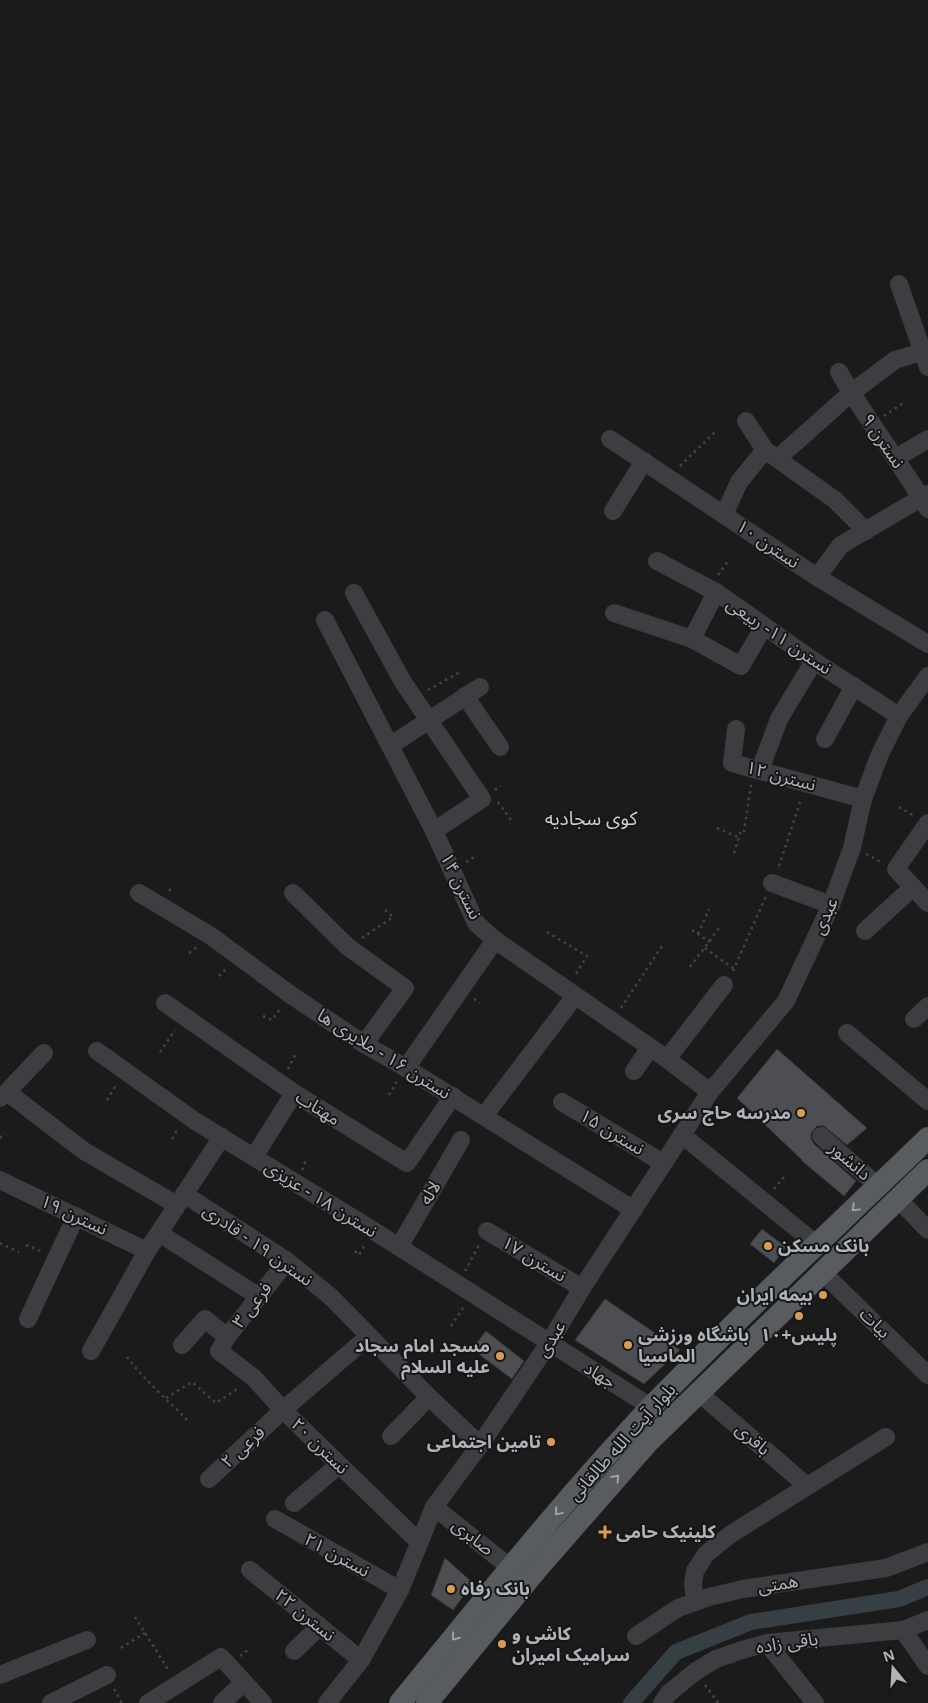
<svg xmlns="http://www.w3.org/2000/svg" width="928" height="1703" font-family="'Noto Sans','Noto Sans Arabic',sans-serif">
  <rect width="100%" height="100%" fill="#1b1b1c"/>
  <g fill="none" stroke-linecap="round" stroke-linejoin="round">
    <!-- canal -->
    <polyline stroke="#363f44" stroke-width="16" points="631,1703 676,1652 751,1622 899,1599 928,1587"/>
  </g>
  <!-- building -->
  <g fill="#4d4e51" stroke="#353538">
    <polygon points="777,1049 867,1128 847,1145 824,1126 817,1126 811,1133 811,1139 814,1144 856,1181 844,1196 802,1161 802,1160 737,1098"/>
    <polygon points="762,1229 786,1247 774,1263 750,1244"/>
    <polygon points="605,1299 680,1350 644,1384 575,1340"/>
    <polygon points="486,1331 524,1361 512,1379 472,1349"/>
    <polygon points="445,1558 473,1583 453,1610 431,1595"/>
  </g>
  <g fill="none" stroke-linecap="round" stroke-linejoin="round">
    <!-- path -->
    <g stroke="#424548" stroke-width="2.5" stroke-dasharray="2.5 4" stroke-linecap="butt">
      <polyline points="884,416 903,403"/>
      <polyline points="680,466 715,432"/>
      <polyline points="718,575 728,561"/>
      <polyline points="428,690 460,672"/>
      <polyline points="495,790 501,786"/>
      <polyline points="498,802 511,820"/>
      <polyline points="899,807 913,815"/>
      <polyline points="717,828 738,837"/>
      <polyline points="734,853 741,830 744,831 751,785"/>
      <polyline points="866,854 881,862"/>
      <polyline points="466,862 476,856"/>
      <polyline points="779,866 801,799"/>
      <polyline points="169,891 173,886"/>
      <polyline points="692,930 710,942"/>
      <polyline points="547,932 587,956 574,977"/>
      <polyline points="698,934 709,909"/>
      <polyline points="362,938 393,917 383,908"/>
      <polyline points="705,948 734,969"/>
      <polyline points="189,953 198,946"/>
      <polyline points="690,967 720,927"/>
      <polyline points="733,971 766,896"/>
      <polyline points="219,976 227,968"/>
      <polyline points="474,999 480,1003"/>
      <polyline points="621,1008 664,943"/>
      <polyline points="263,1016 272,1020 281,1008"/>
      <polyline points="160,1052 175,1030"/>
      <polyline points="288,1069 295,1055"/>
      <polyline points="389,1095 397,1081"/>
      <polyline points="107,1100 116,1085"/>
      <polyline points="0,1138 5,1133"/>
      <polyline points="172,1139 178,1129"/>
      <polyline points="302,1170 306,1160"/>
      <polyline points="774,1189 785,1176"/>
      <polyline points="0,1243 19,1252"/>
      <polyline points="26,1245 43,1252"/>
      <polyline points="355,1251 359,1255 365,1245"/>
      <polyline points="465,1271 479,1245"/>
      <polyline points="451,1326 463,1308"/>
      <path d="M 127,1357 C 144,1380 167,1399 187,1420"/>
      <polyline points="166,1398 192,1382 216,1403 239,1388"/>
      <polyline points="135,1617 169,1671"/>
      <polyline points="121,1648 145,1633"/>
      <polyline points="240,1656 248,1650"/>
      <polyline points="705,1685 718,1703"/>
      <polyline points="114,1689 122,1703"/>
    </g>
    <!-- minor -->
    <g stroke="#3c3e41" stroke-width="18">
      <polyline points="899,284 928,367"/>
      <path d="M 839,372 C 866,419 900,462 928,509"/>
      <polyline points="746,421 765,450 835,500 866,531"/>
      <polyline points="610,439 817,577 928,644"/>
      <polyline points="778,458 851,393 895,360 928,350"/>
      <polyline points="896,458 928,439"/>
      <polyline points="613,511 644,461"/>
      <polyline points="724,515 739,482 765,450"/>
      <polyline points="657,561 716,592 814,661 899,716"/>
      <polyline points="817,577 841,545 928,494"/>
      <polyline points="354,593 403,682 482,799 434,831"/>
      <polyline points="614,613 692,639 741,666 764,626"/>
      <polyline points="325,620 434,831 476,923 495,940 667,1059 710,1092"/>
      <polyline points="692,639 716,592"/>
      <polyline points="465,696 500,747"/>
      <polyline points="736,729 732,763 863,799"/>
      <polyline points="825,739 854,686"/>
      <polyline points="391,745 480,687"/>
      <polyline points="760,770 779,719 814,661"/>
      <polyline points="928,823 896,869 928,903"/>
      <polyline points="772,883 831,905"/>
      <polyline points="139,893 211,936 291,995 364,1044 406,1068 634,1210"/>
      <polyline points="293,893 348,947 405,988 364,1044"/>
      <polyline points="865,931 913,887"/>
      <polyline points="165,1003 294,1093 407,1163 453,1096"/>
      <polyline points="914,1019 928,1006"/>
      <polyline points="847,1033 928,1101"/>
      <polyline points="97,1051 195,1121 374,1231 651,1407"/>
      <polyline points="667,1059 724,985"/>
      <polyline points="406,1068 495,940"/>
      <polyline points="634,1071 650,1048"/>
      <polyline points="7,1092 84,1151 177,1205"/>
      <polyline points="0,1098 7,1092 44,1053"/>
      <polyline points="562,1102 663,1163"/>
      <polyline points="484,1116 575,996"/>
      <polyline points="682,1135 816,1244"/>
      <polyline points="821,1136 878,1186"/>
      <polyline points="254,1157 294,1093"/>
      <polyline points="0,1180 147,1251"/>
      <polyline points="184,1194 287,1261 331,1297 429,1397 480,1445"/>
      <polyline points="898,1199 928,1230"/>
      <polyline points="487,1231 582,1288"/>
      <polyline points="159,1233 258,1296"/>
      <polyline points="399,1247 461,1140"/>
      <polyline points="287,1261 227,1337 219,1351 254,1378 283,1410 419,1542"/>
      <polyline points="822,1272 928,1375"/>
      <polyline points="28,1319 76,1216"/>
      <polyline points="182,1345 205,1319 227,1337"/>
      <polyline points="91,1351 147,1251 222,1137"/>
      <polyline points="698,1392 807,1486"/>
      <polyline points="391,1436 429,1397"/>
      <polyline points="209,1479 283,1410 369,1336"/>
      <polyline points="294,1503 339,1465"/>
      <polyline points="434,1507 511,1568"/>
      <polyline points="275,1519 400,1590"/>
      <polyline points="250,1570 361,1660"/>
      <polyline points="695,1602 693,1584 695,1571 706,1554 731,1534 886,1437"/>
      <polyline points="903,1630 928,1666"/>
      <polyline points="636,1636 678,1608 709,1597 743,1589 886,1568 928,1552"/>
      <polyline points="767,1643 815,1703"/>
      <polyline points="294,1651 320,1626"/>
      <polyline points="0,1675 87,1640"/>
      <polyline points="51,1703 107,1675"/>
      <polyline points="148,1703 221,1657 263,1703"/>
      <polyline points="222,1703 244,1682"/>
      <polyline points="327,1703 361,1660 400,1590 434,1507 480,1445 549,1343 582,1288 710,1092 786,1001 831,905 852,848 863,799 880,754 899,716 928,676"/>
      <polyline points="662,1703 669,1693 696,1671 716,1659 742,1650 767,1643 903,1630 928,1620"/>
    </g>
    <!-- major -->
    <g stroke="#585b60" stroke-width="22">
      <path d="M 400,1703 C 482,1603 563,1500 652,1406 C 741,1314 836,1227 928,1138"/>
      <polyline points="427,1703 537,1569 649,1441 928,1170"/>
    </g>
  </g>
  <!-- one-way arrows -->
  <defs><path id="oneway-chevron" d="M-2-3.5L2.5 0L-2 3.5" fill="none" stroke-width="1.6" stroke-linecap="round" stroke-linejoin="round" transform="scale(1.25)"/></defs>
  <g stroke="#9ea2a8">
    <use href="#oneway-chevron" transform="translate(855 1208) rotate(136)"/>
    <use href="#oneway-chevron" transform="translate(616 1478) rotate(-48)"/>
    <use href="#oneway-chevron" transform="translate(558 1512) rotate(130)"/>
    <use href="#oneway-chevron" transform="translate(455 1637) rotate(129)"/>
  </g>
  <!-- markers -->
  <g fill="#dc9b53" stroke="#161617" stroke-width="2">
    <circle cx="801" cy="1113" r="5"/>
    <circle cx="768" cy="1246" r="5"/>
    <circle cx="823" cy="1295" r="5"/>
    <circle cx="799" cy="1316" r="5"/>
    <circle cx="628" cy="1345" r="5"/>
    <circle cx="500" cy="1356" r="5"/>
    <circle cx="551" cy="1442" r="5"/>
    <path d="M602.5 1524.5h5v5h5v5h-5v5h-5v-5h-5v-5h5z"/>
    <circle cx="451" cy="1589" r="5"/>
    <circle cx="502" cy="1644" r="5"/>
  </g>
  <g text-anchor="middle" stroke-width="4" stroke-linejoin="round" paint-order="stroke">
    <!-- street labels -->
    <g font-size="18" fill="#afb4ba" stroke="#161617">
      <text transform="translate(883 441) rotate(56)" y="6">نسترن ۹</text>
      <text transform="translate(768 544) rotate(34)" y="6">نسترن ۱۰</text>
      <text transform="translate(779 636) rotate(34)" y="6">نسترن ۱۱- ربیعی</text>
      <text transform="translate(781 776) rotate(15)" y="6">نسترن ۱۲</text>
      <text transform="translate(461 886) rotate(64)" y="6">نسترن ۱۴</text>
      <text transform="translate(825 916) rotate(-66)" y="6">عبدی</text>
      <text transform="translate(384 1054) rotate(32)" y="6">نسترن ۱۶ - ملایری ها</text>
      <text transform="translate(318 1108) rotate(32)" y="6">مهتاب</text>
      <text transform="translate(612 1132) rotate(31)" y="6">نسترن ۱۵</text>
      <text transform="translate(850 1161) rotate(41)" y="6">دانشور</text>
      <text transform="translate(430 1193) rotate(-60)" y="6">لاله</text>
      <text transform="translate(321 1199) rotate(32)" y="6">نسترن ۱۸ - عزیزی</text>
      <text transform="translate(74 1215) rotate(25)" y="6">نسترن ۱۹</text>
      <text transform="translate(258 1245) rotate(35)" y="6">نسترن ۱۹ - قادری</text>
      <text transform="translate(534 1259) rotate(31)" y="6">نسترن ۱۷</text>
      <text transform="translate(252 1305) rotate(-52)" y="6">فرعی ۳</text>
      <text transform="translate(875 1323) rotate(44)" y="6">بیات</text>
      <text transform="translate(551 1339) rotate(-58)" y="6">عبدی</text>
      <text transform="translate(600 1375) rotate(32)" y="6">جهاد</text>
      <text transform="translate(753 1439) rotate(41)" y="6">باقری</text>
      <text transform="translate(622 1442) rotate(-48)" y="6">بلوار آیت الله طالقانی</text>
      <text transform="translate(320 1446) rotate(44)" y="6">نسترن ۲۰</text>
      <text transform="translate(243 1447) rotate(-43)" y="6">فرعی ۲</text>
      <text transform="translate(473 1537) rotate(38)" y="6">صابری</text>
      <text transform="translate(337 1555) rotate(29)" y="6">نسترن ۲۱</text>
      <text transform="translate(778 1584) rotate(-9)" y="6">همتی</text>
      <text transform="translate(305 1615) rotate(39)" y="6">نسترن ۲۲</text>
      <text transform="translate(787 1643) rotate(-8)" y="6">باقی زاده</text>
    </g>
    <!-- poi labels -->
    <g font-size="18" font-weight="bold" fill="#afb4ba" stroke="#161617" text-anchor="start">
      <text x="791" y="1119" text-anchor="end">مدرسه حاج سری</text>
      <text x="778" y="1252">بانک مسکن</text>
      <text x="813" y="1301" text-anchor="end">بیمه ایران</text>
      <text x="638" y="1341">باشگاه ورزشی<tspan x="638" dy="21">الماسیا</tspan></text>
      <text x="799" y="1341" text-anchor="middle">پلیس+۱۰</text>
      <text x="490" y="1352" text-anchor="end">مسجد امام سجاد<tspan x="490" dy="21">علیه السلام</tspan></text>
      <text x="541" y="1448" text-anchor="end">تامین اجتماعی</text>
      <text x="616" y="1538">کلینیک حامی</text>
      <text x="461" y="1595">بانک رفاه</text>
      <text x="512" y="1640">کاشی و<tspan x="512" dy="21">سرامیک امیران</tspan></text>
    </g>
    <!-- neighbourhood labels -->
    <g font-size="19" fill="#cfd2d7" stroke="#161617">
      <text x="591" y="825">کوی سجادیه</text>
    </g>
  </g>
  <!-- north arrow -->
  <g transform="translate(893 1668) rotate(342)" stroke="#161617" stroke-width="4" paint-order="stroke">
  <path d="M0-4L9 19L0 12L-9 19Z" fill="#afb4ba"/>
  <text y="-8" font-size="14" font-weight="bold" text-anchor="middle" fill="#afb4ba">N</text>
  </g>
</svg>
